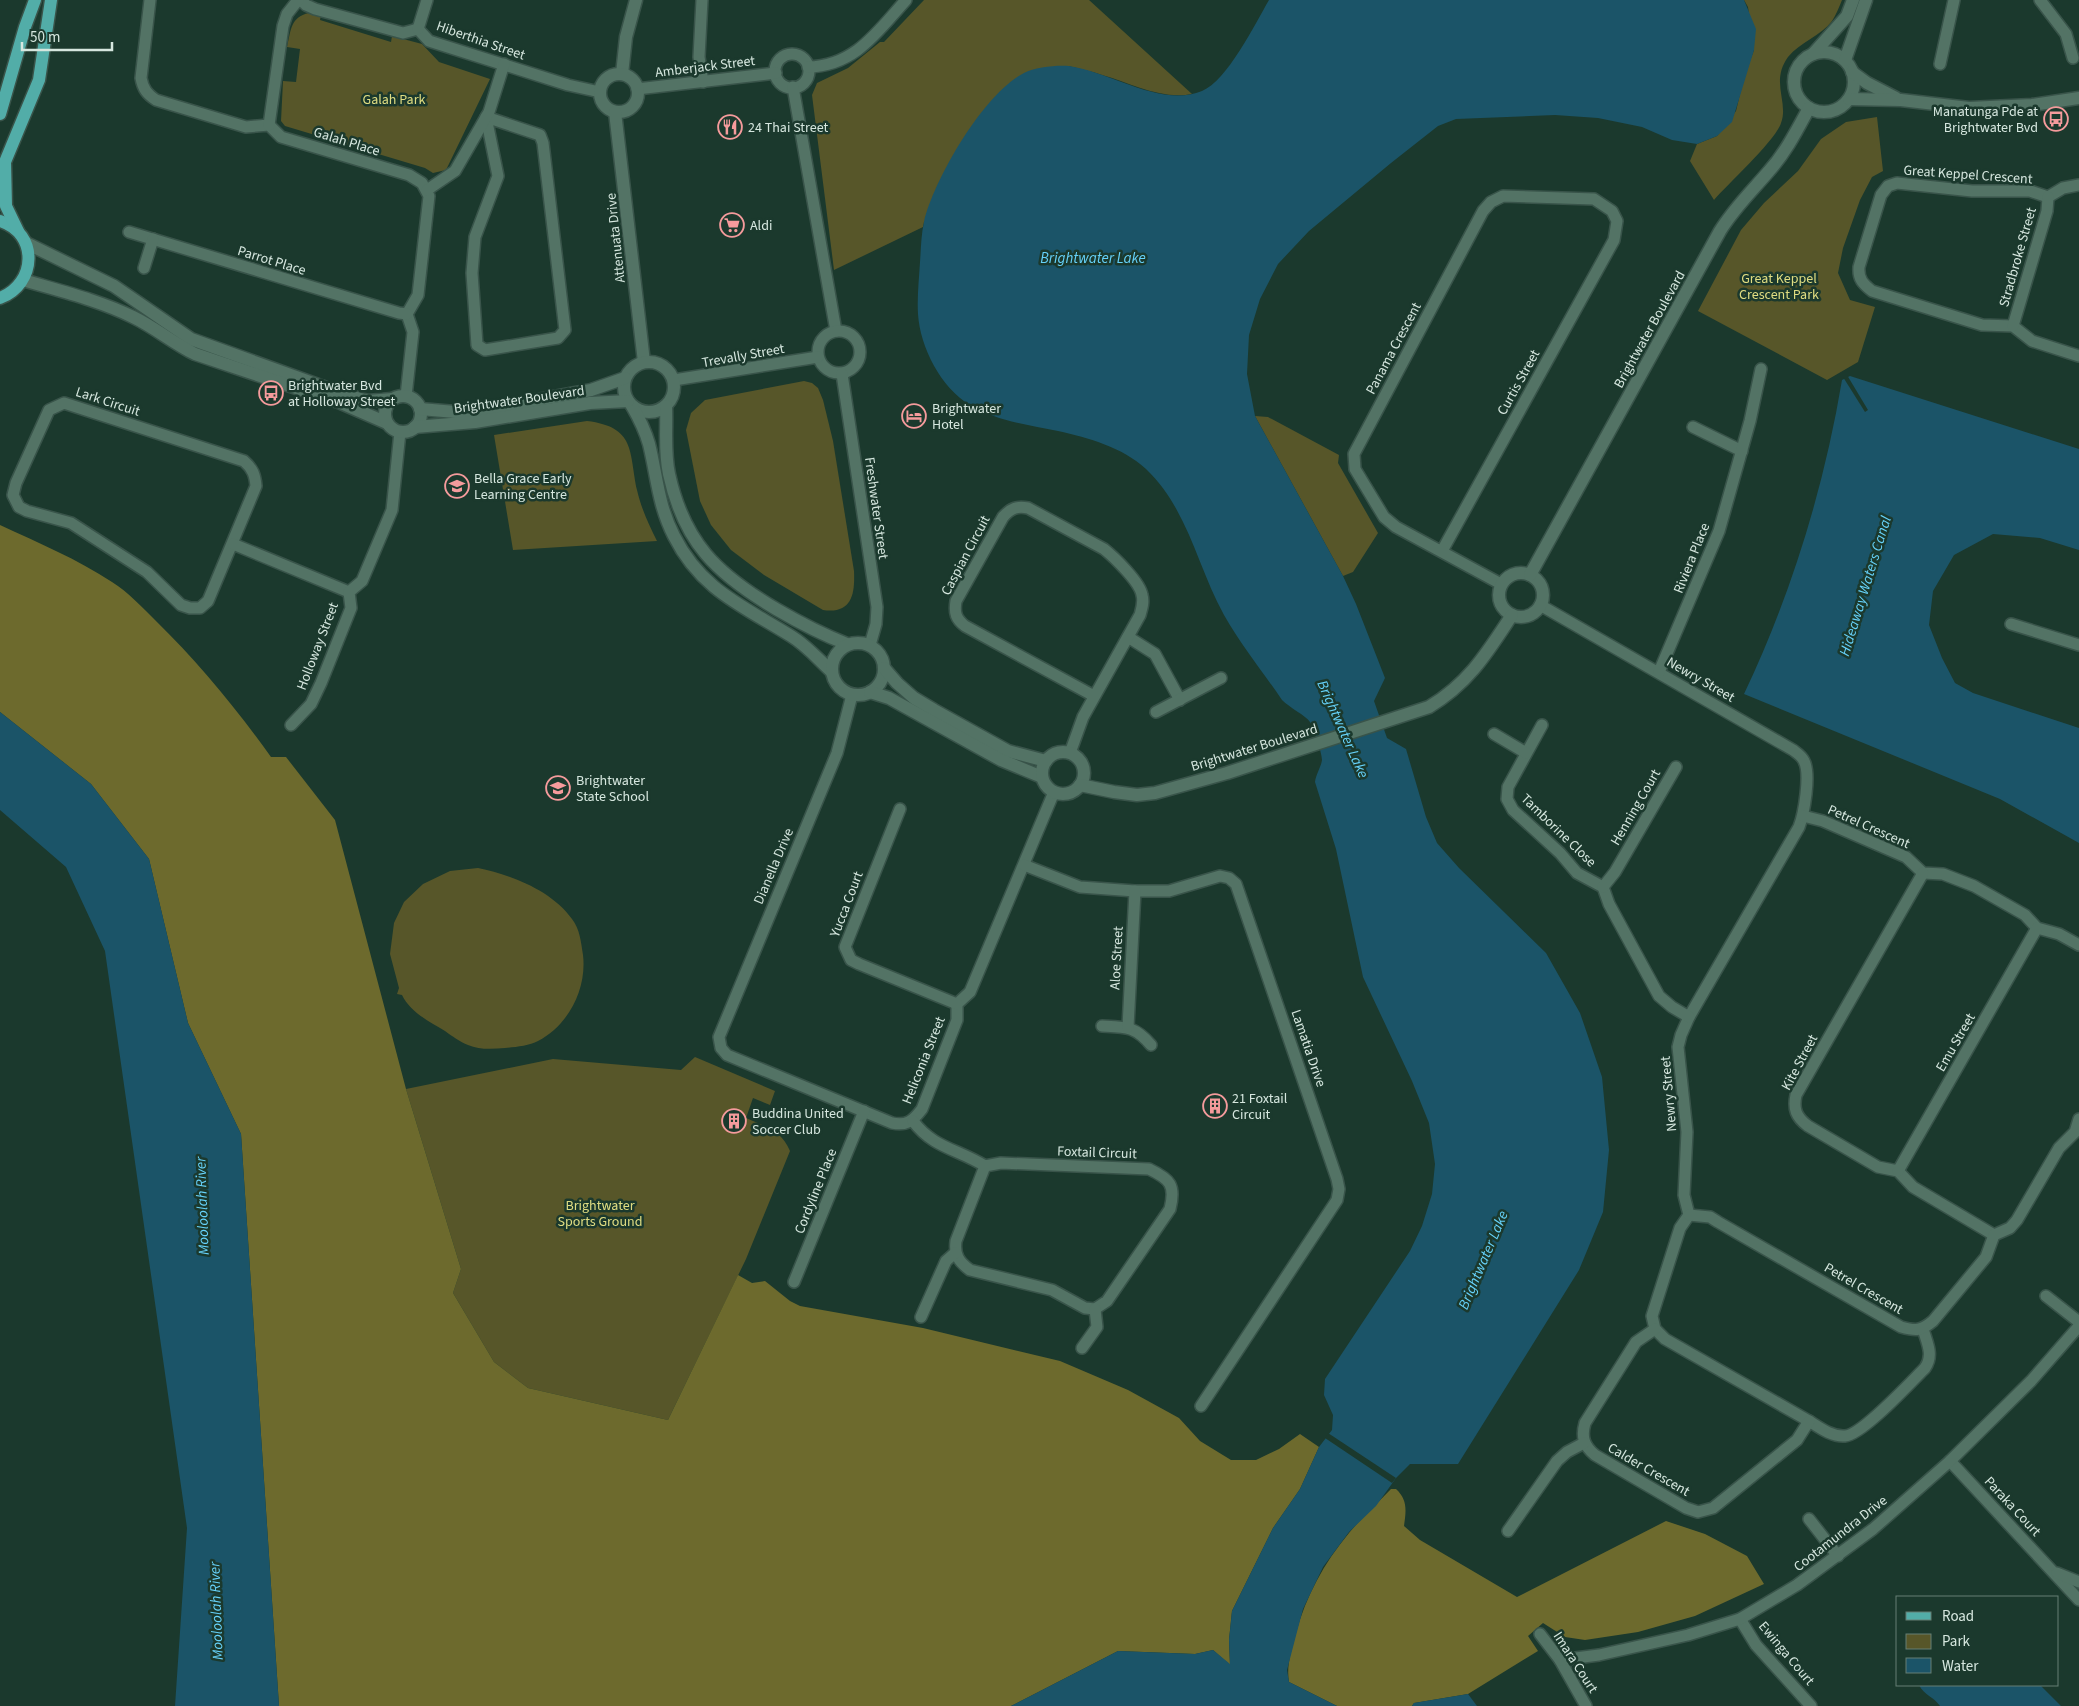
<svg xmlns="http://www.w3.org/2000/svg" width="2079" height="1706" font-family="'Source Sans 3',sans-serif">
  <rect width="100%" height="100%" fill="#1b392d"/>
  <!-- green -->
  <g fill="#575629">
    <path d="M 924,0 L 1089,0 L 1192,94 C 1161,100 1131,83 1102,75 C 1091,71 1080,69 1068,66 L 924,222 L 923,227 L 834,270 L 812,95 L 817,83 L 848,68 L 880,42 L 884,42 Z"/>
    <path d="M 1744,0 L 1842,0 C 1839,7 1836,15 1832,21 C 1821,36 1800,42 1788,57 C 1770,82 1789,102 1781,123 C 1776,140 1728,184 1714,200 L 1690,161 L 1697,144 L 1717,136 L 1736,111 L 1744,77 L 1754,50 L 1748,7 Z"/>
    <path d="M 309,13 L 321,15 L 320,20 L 391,42 L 392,36 L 422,44 L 439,62 L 490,79 L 446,170 L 433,173 L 425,168 L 285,126 L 281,121 L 283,81 L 296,82 L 300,49 L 287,47 C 291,31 290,17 309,13 Z"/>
    <polygon points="1877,117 1883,171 1872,177 1860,200 1843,248 1838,273 1850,300 1875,307 1858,362 1827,380 1698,311 1741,230 1764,203 1798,171 1821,139 1846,122"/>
    <path d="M 804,381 L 812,383 L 818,388 L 823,400 L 833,441 L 854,571 C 855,594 852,614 823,610 L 764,575 L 731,550 L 711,525 L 700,501 L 686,430 L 691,413 L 705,400 Z"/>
    <polygon points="1255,416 1268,417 1339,455 1338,463 1378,533 1353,572 1343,576"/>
    <path d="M 587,421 C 636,427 629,452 637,490 C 641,508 649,525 657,541 L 513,550 L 494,435 Z"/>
    <path d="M 478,868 C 511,875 551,890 572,919 C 580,929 581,943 583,955 C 587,988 569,1025 538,1041 C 529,1046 515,1047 505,1048 C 493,1049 479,1050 468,1045 C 460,1042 452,1036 445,1031 C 430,1022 410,1012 402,995 L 397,994 L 399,988 L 390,954 L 394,923 L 404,902 L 423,884 L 450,871 Z"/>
    <path d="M 695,1057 L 775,1091 L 770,1105 L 753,1098 L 746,1118 C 766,1127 781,1130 790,1151 L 746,1259 L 668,1420 L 528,1388 L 494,1362 L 453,1293 L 461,1269 L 406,1089 L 553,1059 L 681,1070 Z"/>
  </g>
  <!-- forest -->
  <g fill="#6d6a2d">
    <path d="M 0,525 C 39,543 77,559 112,582 C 128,592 142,607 155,620 C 198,662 236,708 271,757 L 286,757 L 335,820 L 406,1089 L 461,1269 L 453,1293 L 494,1362 L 528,1388 L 668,1420 L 738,1275 L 752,1283 L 765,1281 L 790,1301 L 800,1306 L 923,1328 L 1060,1361 L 1128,1390 L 1179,1418 L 1200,1441 L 1231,1460 L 1256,1460 L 1279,1449 L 1300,1434 L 1319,1447 L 1300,1489 L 1273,1528 L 1232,1611 L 1229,1640 L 1230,1665 L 1213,1650 L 1195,1654 L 1118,1651 L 1011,1706 L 279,1706 L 241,1134 L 188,1023 L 149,859 L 91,784 L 0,712 Z"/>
    <path d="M 1391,1489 L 1396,1489 C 1408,1500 1406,1511 1404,1526 L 1420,1540 L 1517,1597 L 1666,1521 L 1705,1534 L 1747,1556 L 1764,1584 L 1695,1616 L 1638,1632 L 1585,1640 L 1565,1637 L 1543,1623 L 1528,1636 L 1538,1651 L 1468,1694 L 1414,1703 L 1412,1706 L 1337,1706 L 1289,1682 C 1286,1665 1292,1649 1296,1633 C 1306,1596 1324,1563 1349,1533 C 1362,1517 1377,1504 1391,1489 Z"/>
  </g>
  <!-- water -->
  <g fill="#1b5468">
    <path d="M 1269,0 L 1744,0 L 1756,29 L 1754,50 L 1732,122 L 1717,136 L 1697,144 L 1672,140 L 1642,127 L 1598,118 L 1555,115 L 1456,119 L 1438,126 L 1391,163 L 1309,231 L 1278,264 L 1260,299 L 1249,335 L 1247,374 L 1255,416 L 1343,576 L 1356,604 L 1385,678 L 1374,701 L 1387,738 L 1406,749 L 1426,817 L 1437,843 L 1459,868 L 1546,953 L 1580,1013 L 1602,1077 L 1609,1150 L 1603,1212 L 1579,1270 L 1458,1464 L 1410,1464 L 1396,1478 L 1376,1506 L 1349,1532 L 1323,1567 L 1303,1609 L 1287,1670 L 1289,1682 L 1337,1706 L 1011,1706 L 1118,1651 L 1195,1654 L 1213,1650 L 1230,1664 L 1229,1640 L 1232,1611 L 1273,1528 L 1300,1489 L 1319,1447 L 1332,1430 L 1333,1415 L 1324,1395 L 1325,1379 L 1410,1251 L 1422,1226 L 1432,1194 L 1435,1164 L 1429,1123 L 1412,1081 L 1363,977 L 1336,849 L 1315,782 C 1316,774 1321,767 1322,760 C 1322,753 1314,728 1310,722 C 1305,715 1290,708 1282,700 C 1263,672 1241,645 1224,615 C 1197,566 1188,509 1146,469 C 1122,447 1089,438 1058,431 C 1029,425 996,421 970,405 C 941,388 920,347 918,314 C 917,297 919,279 920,262 C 921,249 921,235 924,222 C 934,179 984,93 1024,73 C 1035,67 1057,65 1069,66 C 1111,72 1161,108 1202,91 C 1227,81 1255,24 1269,0 Z"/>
    <path d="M 1850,376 L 2079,449 L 2079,550 L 2040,538 L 1993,534 L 1954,555 L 1933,591 L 1929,625 L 1942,658 L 1955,683 L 1973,693 L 2079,728 L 2079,843 L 2000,799 L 1744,694 C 1791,595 1824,488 1842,380 Z"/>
    <polygon points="0,712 91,784 149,859 188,1023 241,1134 279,1706 175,1706 187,1528 105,951 66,867 0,810"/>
    <path d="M 1919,1685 L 2040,1685 L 2061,1706 L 1940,1706 C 1934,1697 1924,1695 1919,1685 Z"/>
    <polygon points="1468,1694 1477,1706 1412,1706 1414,1703"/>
  </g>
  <!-- pier -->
  <g fill="#1b392d">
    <polygon points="1847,375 1868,410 1865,412 1843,377"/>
    <polygon points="1328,1433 1396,1478 1392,1483 1325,1438"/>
  </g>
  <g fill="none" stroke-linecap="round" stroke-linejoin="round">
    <!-- street casing -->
    <g stroke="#39544a" stroke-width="14">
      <g id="street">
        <path d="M 150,0 L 141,78 C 143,89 147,94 156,100 L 246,127 L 269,125 L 281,137 L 409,175 L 422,183 L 429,196 L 418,295 L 407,314 L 413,332 L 406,396"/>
        <polyline points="301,0 306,5 315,9 403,33 418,29 429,41 568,85 600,92"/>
        <polyline points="702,0 699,57 703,82"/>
        <polyline points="2040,0 2066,34 2073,58"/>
        <polyline points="418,29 427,0"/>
        <circle cx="792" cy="71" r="17"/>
        <polyline points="1940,64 1954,0"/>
        <path d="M 808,67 C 855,66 877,32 906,0"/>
        <polyline points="793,87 836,331"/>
        <polyline points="637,89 776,73"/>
        <polygon points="486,117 540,135 543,143 565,330 558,338 485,350 477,345 472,273 475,237 498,176"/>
        <polyline points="269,125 283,26 287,14 298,0"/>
        <path d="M 2079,185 L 2063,188 L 2048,197 L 2030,191 L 1972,191 L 1897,183 L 1888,186 L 1881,195 L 1859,267 C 1858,279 1863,284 1872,291 L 1982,325 L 2013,326 L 2032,341 L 2079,356"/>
        <polyline points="427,190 455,171 489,112 504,64"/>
        <polyline points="129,232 399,313 407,314"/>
        <polyline points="144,268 153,239"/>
        <polyline points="2013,326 2047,211 2048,197"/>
        <circle cx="839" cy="352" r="21"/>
        <polyline points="842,374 877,607 876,624 870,645"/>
        <polyline points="674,380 818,357"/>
        <path d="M 64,403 L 244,461 C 253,469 255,475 256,486 L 208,601 L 200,608 L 190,608 L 181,605 L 147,572 L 71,523 L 27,511 L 19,507 L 13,495 L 16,483 L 49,410 Z"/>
        <polyline points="1693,427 1742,451"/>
        <polyline points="233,544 349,592"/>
        <polyline points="1442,551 1614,240 1617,221 1612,211 1594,199 1503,196 1491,202 1483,211 1354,454 1355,469 1384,517 1396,527 1501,584"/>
        <path d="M 1540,605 L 1793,750 C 1797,753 1802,756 1804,761 C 1811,774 1804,814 1799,827 L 1689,1017 L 1681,1035 L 1678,1047 L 1687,1132 L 1684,1195 L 1689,1215 L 1680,1228 L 1652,1316 L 1655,1329 L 1665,1339 L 1809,1421 C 1820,1428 1832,1437 1845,1436 C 1862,1435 1911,1382 1925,1368 C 1934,1355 1927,1343 1923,1329"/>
        <polyline points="2011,624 2079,645"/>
        <polyline points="1128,637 1155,654 1180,700"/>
        <polyline points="1659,672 1719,531 1750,421 1761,369"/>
        <path d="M 852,695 L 837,753 L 719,1037 L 721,1048 L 727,1055 L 892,1123 C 907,1126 913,1121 922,1109 L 957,1020 L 957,1004 L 970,992 L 1054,792"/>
        <polyline points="1156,712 1221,678"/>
        <polyline points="291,725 311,704 321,683 351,608 349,592 362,581 392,510 400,432"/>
        <polyline points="1542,725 1508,787 1507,799 1513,810 1560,853 1577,873 1603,887 1609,904 1659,996 1672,1007 1689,1017"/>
        <polyline points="1494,734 1526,753"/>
        <path d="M 1070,753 L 1083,717 L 1140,615 C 1142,608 1144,602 1142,595 C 1140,582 1114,557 1104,549 L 1028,508 C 1017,506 1011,508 1003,517 L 956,601 C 954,613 956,619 965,626 L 1094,696"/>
        <polyline points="900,809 845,947 851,960 859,964 957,1004"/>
        <polyline points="1803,816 1823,821 1906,857 1923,873 1943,874 1974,886 2025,915 2037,928 2059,934 2079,945"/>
        <polyline points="1024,865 1080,887 1135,891 1169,891 1220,876 1229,878 1236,884 1337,1179 1339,1189 1337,1200 1201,1406"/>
        <path d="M 1923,873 L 1796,1095 C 1793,1109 1796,1117 1808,1126 L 1878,1167 L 1898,1171 L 1913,1187 L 1994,1235"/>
        <polyline points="1603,887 1615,872 1676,767"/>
        <path d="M 1102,1026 C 1126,1027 1135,1026 1151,1045"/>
        <polyline points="1128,1027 1135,891"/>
        <path d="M 913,1121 C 933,1148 958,1149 985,1166 L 1001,1163 L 1149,1169 C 1170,1179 1176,1185 1170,1209 L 1107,1301 L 1095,1309 L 1085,1308 L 1052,1290 L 970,1270 C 959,1262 954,1255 956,1241 L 985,1166"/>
        <polyline points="1898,1171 2037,928"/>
        <path d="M 1689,1215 L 1710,1217 L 1718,1222 L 1901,1327 C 1916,1331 1921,1331 1933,1321 L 1986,1257 L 1994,1235 L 2010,1228 L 2017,1220 L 2059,1148 L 2075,1132 L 2079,1119"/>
        <polyline points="794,1282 864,1111"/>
        <polyline points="2046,1296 2079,1322"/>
        <polyline points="921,1317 946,1261 955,1253"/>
        <path d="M 1655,1329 L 1636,1342 L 1585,1423 C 1581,1437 1584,1446 1595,1455 L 1686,1508 L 1698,1512 L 1713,1508 L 1797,1440 L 1809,1421"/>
        <polyline points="1082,1348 1097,1327 1095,1309"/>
        <polyline points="1950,1461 2079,1600"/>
        <polyline points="1809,1519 1838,1556"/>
        <polyline points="1508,1531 1557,1461 1567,1452 1584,1443"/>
        <polyline points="2057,1573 2079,1582"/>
        <polyline points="1740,1619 1756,1645 1811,1706"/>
        <polyline points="1540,1634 1560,1660 1586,1706"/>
        <polyline points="1560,1660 1599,1655 1688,1635 1740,1619 1797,1585 1873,1529 1950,1461 2031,1381 2079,1326"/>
      </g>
    </g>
    <!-- secondary casing -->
    <g stroke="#39544a" stroke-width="15">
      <g id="secondary">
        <circle cx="1824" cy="82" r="30"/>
        <polyline points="1813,54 1847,16 1853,0"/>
        <polyline points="1845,60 1866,0"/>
        <polyline points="1852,72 1867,83 1896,98"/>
        <polyline points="622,74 626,37 636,0"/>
        <circle cx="619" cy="93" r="19"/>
        <polyline points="1849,99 1901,100 1969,108 2032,105 2079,98"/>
        <polyline points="615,112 644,362"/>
        <polyline points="26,243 114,286 191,339 346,395 368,401 392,399"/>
        <path d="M 23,280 C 60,291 98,300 133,317 C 154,327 173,343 195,354 L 341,403 L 387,423"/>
        <circle cx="649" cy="387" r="25"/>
        <circle cx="403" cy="414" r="18"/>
        <path d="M 632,406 C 639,418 645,430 649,444 C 657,476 658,505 674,536 C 701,590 743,606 791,636 C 806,645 818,659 831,671"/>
        <path d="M 666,406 C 667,429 664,451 669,474 C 684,543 717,574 776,609 C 800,623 821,634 847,644"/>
        <polyline points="420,409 467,413 591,390 625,378"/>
        <polyline points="415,427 475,422 590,403 628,401"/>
        <circle cx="1521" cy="595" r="22"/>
        <path d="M 1530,575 L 1720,231 C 1734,208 1752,191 1769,171 C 1786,152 1797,130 1809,108"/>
        <circle cx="858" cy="669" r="26"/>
        <polyline points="884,668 897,683 914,698 934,710 1008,751 1046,761"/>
        <polyline points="870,692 889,698 1001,760 1042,777"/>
        <circle cx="1063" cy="773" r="21"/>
        <path d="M 1080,785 L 1114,792 L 1137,795 L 1155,793 L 1227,773 L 1429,707 C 1469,683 1487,653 1512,615"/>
      </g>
    </g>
    <!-- primary casing -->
    <g stroke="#39544a" stroke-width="15">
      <g id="primary">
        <polyline points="0,114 25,27 35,0"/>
        <path d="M 0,221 C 39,233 37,284 0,298"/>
        <polyline points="18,231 6,206 5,162 39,80 51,0"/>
      </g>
    </g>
    <!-- street -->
    <use href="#street" stroke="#537365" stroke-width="11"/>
    <!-- secondary -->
    <use href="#secondary" stroke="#537365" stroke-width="12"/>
    <!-- primary -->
    <use href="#primary" stroke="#52ada8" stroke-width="12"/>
  </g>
  <!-- icons -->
  <defs>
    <g id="bus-ring" transform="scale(1.25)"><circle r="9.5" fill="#1b392d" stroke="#f59b9c" stroke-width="1.5"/><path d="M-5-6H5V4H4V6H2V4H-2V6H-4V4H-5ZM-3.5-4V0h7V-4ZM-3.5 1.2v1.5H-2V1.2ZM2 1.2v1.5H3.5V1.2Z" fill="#f59b9c"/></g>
    <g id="restaurant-ring" transform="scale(1.25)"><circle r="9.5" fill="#1b392d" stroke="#f59b9c" stroke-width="1.5"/><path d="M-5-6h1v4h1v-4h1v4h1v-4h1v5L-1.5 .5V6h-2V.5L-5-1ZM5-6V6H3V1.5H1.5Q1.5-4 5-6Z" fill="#f59b9c"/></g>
    <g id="supermarket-ring" transform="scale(1.25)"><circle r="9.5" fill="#1b392d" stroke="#f59b9c" stroke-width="1.5"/><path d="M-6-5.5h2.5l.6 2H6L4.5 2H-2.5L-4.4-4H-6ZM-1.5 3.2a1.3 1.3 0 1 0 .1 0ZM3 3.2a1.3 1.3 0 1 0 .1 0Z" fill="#f59b9c"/></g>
    <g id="hotel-ring" transform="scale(1.25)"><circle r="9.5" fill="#1b392d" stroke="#f59b9c" stroke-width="1.5"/><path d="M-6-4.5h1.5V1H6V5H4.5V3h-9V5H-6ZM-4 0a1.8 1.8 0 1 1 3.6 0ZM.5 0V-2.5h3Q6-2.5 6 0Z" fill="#f59b9c"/></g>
    <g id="school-ring" transform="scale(1.25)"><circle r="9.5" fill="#1b392d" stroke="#f59b9c" stroke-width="1.5"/><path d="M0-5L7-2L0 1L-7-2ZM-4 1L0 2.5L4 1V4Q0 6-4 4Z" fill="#f59b9c"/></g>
    <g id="building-ring" transform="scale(1.25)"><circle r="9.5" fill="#1b392d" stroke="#f59b9c" stroke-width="1.5"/><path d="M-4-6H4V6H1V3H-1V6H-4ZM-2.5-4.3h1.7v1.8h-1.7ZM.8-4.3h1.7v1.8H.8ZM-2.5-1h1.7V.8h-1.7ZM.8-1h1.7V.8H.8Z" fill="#f59b9c"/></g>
  </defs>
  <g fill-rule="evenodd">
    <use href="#bus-ring" x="2056" y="119"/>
    <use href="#restaurant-ring" x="730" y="127"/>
    <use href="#supermarket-ring" x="732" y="225"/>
    <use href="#bus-ring" x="271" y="393"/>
    <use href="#hotel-ring" x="914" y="416"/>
    <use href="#school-ring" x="457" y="486"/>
    <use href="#school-ring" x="558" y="788"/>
    <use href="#building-ring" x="1215" y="1106"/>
    <use href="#building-ring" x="734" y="1121"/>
  </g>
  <g text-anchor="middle" stroke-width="5" stroke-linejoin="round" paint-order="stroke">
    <!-- street labels -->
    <g font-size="14" fill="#d6e7df" stroke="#1b392d">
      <text transform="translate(481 40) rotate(19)" y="5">Hiberthia Street</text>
      <text transform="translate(705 66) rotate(-7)" y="5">Amberjack Street</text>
      <text transform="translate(347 141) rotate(17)" y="5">Galah Place</text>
      <text transform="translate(1968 174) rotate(4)" y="5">Great Keppel Crescent</text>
      <text transform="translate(615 238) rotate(-96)" y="5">Attenuata Drive</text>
      <text transform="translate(2017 257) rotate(-74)" y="5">Stradbroke Street</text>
      <text transform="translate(272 260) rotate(17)" y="5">Parrot Place</text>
      <text transform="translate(1649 329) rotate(-61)" y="5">Brightwater Boulevard</text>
      <text transform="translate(1393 348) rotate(-62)" y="5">Panama Crescent</text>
      <text transform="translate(743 355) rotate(-10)" y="5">Trevally Street</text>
      <text transform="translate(1518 382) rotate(-61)" y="5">Curtis Street</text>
      <text transform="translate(519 399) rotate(-8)" y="5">Brightwater Boulevard</text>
      <text transform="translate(108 401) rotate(18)" y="5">Lark Circuit</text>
      <text transform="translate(877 508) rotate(82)" y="5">Freshwater Street</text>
      <text transform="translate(965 555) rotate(-62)" y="5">Caspian Circuit</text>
      <text transform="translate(1691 558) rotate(-68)" y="5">Riviera Place</text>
      <text transform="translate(317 646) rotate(-69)" y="5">Holloway Street</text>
      <text transform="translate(1701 679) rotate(30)" y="5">Newry Street</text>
      <text transform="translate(1254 747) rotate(-17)" y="5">Brightwater Boulevard</text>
      <text transform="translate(1635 807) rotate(-60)" y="5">Henning Court</text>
      <text transform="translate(1869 826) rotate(24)" y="5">Petrel Crescent</text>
      <text transform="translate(1559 830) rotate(44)" y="5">Tamborine Close</text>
      <text transform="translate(773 866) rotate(-67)" y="5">Dianella Drive</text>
      <text transform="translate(846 904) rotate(-69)" y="5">Yucca Court</text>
      <text transform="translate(1116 958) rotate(-87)" y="5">Aloe Street</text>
      <text transform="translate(1955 1042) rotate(-60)" y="5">Emu Street</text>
      <text transform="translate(1309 1048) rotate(71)" y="5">Lamatia Drive</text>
      <text transform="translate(923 1060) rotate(-68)" y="5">Heliconia Street</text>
      <text transform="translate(1799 1062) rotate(-62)" y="5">Kite Street</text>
      <text transform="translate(1668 1094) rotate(-95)" y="5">Newry Street</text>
      <text transform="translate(1097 1152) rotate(2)" y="5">Foxtail Circuit</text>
      <text transform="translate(815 1191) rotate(-68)" y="5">Cordyline Place</text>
      <text transform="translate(1864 1288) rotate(30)" y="5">Petrel Crescent</text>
      <text transform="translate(1649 1469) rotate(30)" y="5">Calder Crescent</text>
      <text transform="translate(2013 1506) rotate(47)" y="5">Paraka Court</text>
      <text transform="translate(1840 1533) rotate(-38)" y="5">Cootamundra Drive</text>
      <text transform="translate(1787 1653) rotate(50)" y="5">Ewinga Court</text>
      <text transform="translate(1576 1662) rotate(57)" y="5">Imara Court</text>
    </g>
    <!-- park labels -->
    <g font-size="14" fill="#e0dd82" stroke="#1b392d">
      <text x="394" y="104">Galah Park</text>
      <text x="1779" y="283">Great Keppel<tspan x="1779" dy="16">Crescent Park</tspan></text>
      <text x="600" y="1210">Brightwater<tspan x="600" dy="16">Sports Ground</tspan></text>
    </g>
    <!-- poi labels -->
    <g font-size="14" fill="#d6e7df" stroke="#1b392d" text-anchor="start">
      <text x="2038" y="116" text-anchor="end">Manatunga Pde at<tspan x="2038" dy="16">Brightwater Bvd</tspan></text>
      <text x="748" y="132">24 Thai Street</text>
      <text x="750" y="230">Aldi</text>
      <text x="288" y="390">Brightwater Bvd<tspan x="288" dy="16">at Holloway Street</tspan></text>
      <text x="932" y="413">Brightwater<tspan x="932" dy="16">Hotel</tspan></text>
      <text x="474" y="483">Bella Grace Early<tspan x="474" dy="16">Learning Centre</tspan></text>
      <text x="576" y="785">Brightwater<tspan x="576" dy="16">State School</tspan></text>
      <text x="1232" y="1103">21 Foxtail<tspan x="1232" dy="16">Circuit</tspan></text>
      <text x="752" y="1118">Buddina United<tspan x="752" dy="16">Soccer Club</tspan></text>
    </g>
    <!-- water labels -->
    <g font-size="15" font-style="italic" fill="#66d2fa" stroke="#1b392d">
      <text x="1093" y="263">Brightwater Lake</text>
      <text transform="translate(1865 586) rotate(-73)" y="5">Hideaway Waters Canal</text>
      <text transform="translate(1343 729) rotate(66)" y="5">Brightwater Lake</text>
      <text transform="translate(202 1206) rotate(-92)" y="5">Mooloolah River</text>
      <text transform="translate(1483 1260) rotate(-67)" y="5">Brightwater Lake</text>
      <text transform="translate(216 1611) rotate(-92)" y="5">Mooloolah River</text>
    </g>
  </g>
  <!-- legend -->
  <rect x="1896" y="1596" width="162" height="90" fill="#1b392d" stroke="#667f74"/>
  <rect x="1906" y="1612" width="25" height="8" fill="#52ada8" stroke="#667f74"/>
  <text x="1942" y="1621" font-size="15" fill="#d6e7df">Road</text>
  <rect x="1906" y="1634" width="25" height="15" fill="#575629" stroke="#667f74"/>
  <text x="1942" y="1646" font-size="15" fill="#d6e7df">Park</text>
  <rect x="1906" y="1658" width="25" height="15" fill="#1b5468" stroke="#667f74"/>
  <text x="1942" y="1671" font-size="15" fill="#d6e7df">Water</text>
  <!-- scale -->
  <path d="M22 42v8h90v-8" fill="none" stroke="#d6e7df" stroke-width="2.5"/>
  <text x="30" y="42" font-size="15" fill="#d6e7df" stroke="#1b392d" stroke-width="4" paint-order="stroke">50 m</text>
</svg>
